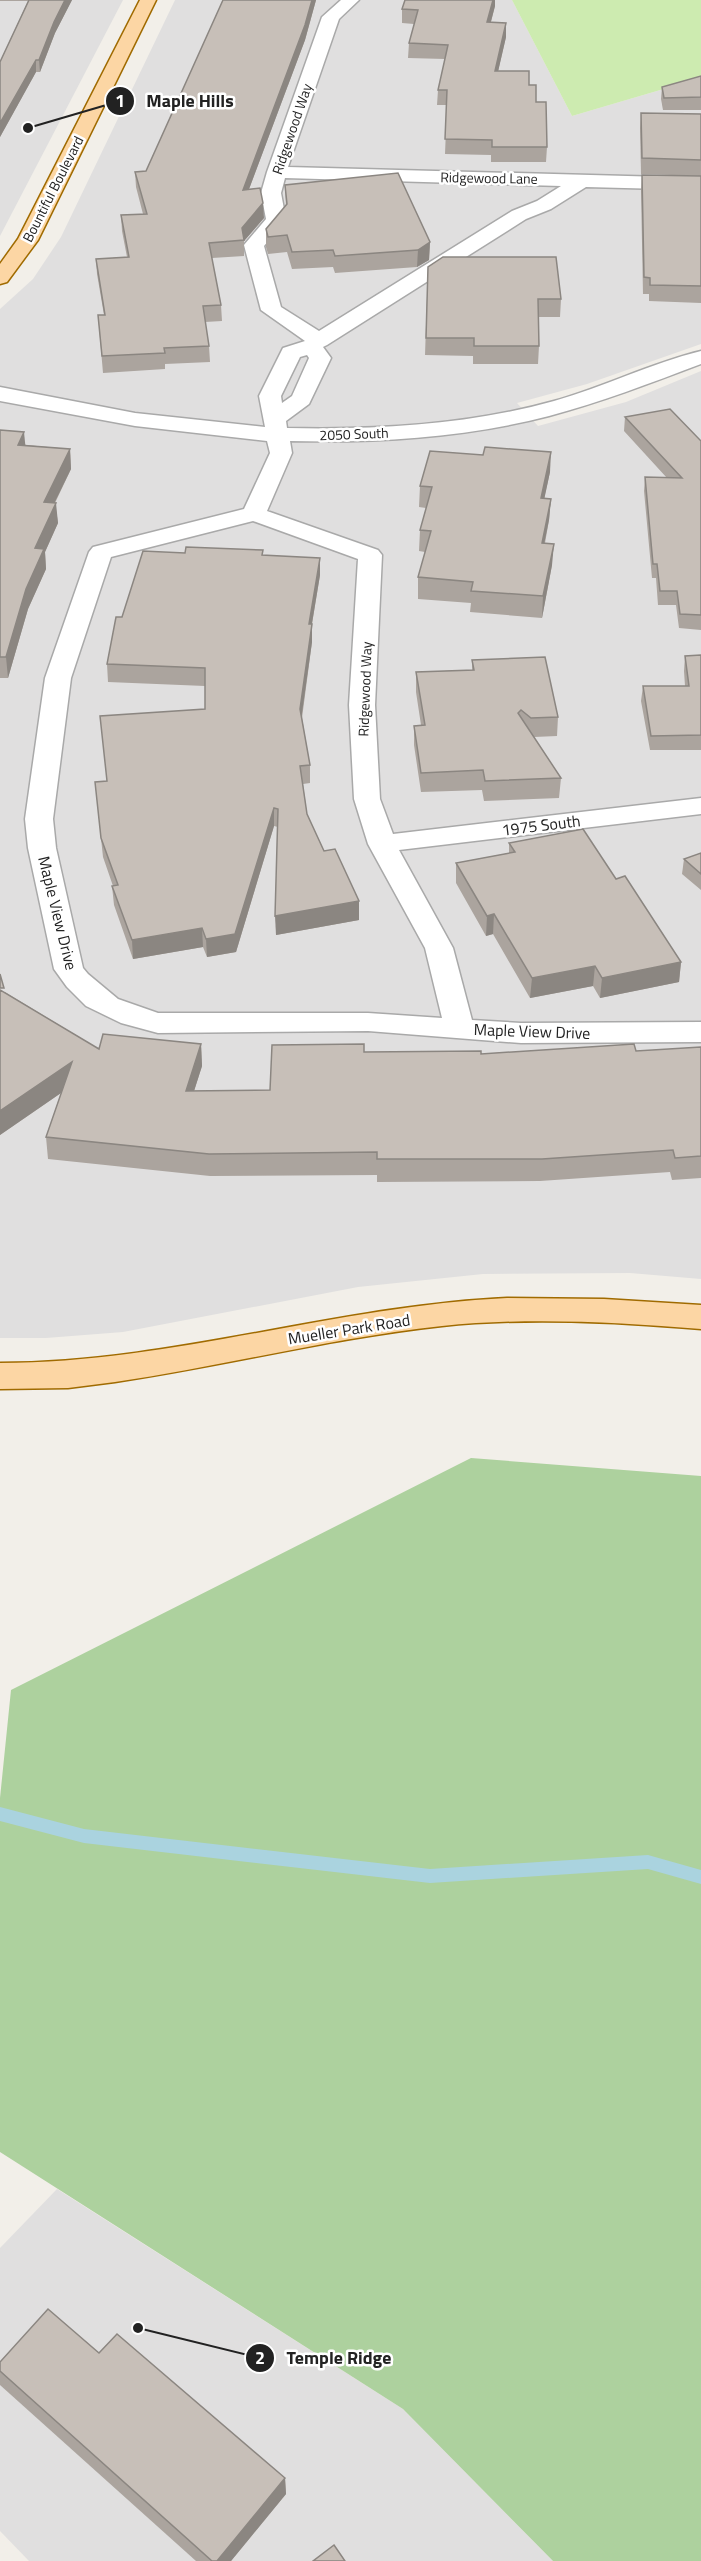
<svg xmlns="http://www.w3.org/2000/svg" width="701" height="2561" font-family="'Titillium Web',sans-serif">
  <rect width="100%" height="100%" fill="#f2efe9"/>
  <!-- residential -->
  <g fill="#e0dfdf">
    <polygon points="0,0 123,0 0,236"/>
    <polygon points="175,0 512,0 572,116 701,78 701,344 587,384 517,403 538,426 626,402 701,371 701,1279 630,1273 483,1274 358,1287 123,1332 46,1338 0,1338 0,309 33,279 61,237"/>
    <polygon points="57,2189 403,2409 553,2561 29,2561 0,2531 0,2248"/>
  </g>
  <!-- grass -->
  <polygon fill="#cdebb0" points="512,0 701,0 701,78 572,116"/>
  <!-- forest -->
  <polygon fill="#add19e" points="471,1458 701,1476 701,2561 553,2561 403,2409 0,2152 0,1798 11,1690"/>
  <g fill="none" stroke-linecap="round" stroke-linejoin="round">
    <!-- stream -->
    <polygon fill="#aad3df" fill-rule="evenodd" points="0,1807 84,1829 430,1869 648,1855 701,1870 701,1884 648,1869 430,1883 84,1843 0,1821"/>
    <!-- minor casing -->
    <g stroke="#a9a9a9" stroke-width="3">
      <path id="minor" d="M 341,0 L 359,0 L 339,19 L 288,167 L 701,178 L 701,190 L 586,187 L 551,209 L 526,219 L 327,345 L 323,347 L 331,358 L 309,404 L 286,421 L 287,428 C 377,430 468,425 554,401 C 604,387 651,363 701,351 L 701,364 C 651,383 601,402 549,416 C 464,438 377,443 290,441 L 292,453 L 267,511 L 378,550 L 382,555 L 375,705 L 380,799 L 393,834 L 701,798 L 701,814 L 399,850 L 453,948 L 472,1020 L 521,1023 L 701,1022 L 701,1042 L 521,1043 L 368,1031 L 158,1033 L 121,1023 L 86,1006 L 67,987 L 54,969 L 28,848 L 25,819 L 45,678 L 89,552 L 93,547 L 244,509 L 270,453 L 267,441 L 135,426 L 0,401 L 0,387 L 135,413 L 265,427 L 259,396 L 283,348 L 305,341 L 261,310 L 244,245 L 266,219 L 261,193 L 267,172 L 322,17 ZM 285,178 L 561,186 L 537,201 L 512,211 L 319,331 L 281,307 L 264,246 L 286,220 L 281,193 ZM 307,355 L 309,358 L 292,396 L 282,403 L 281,396 L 300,357 ZM 253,521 L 358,559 L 349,705 L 354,799 L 368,844 L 425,948 L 442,1018 L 368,1013 L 158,1013 L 118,999 L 88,974 L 83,968 L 56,848 L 53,819 L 71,678 L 111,557 Z"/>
    </g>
    <!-- major casing -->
    <g stroke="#a06b00" stroke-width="3">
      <g id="major">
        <polygon points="140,0 156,0 38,240 7,282 0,284 0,264 18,239"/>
        <path d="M 507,1298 L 604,1299 L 701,1305 L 701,1329 C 615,1322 528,1317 442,1326 C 332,1338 224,1366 115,1382 L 68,1388 L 0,1389 L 0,1363 C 172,1363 336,1306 507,1298 Z"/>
      </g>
    </g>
    <!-- minor -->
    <use href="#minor" fill="#fff" fill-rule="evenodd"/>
    <!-- major -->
    <use href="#major" fill="#fcd6a4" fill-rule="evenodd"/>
  </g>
  <!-- wall -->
  <g fill="#aba49e">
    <polygon points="0,0 72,0 55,33 40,72 36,72 0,137 0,62 28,1 0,1"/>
    <polygon points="223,0 316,0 305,40 249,189 264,218 244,241 244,256 212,258 221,305 222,321 205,322 209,346 210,362 165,364 165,369 103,373 98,315 104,315 97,274 96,259 127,257 122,231 121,215 143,214 136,187 135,172 146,171"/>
    <polygon points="495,6 491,22 506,37 498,71 529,85 536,102 547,147 546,162 491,162 491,155 445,154 447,105 437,105 438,90 445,59 408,58 409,43 414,24 402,23 402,9"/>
    <polygon points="701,76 701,110 663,110 661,99 662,87"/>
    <polygon points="641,113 701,114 701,176 641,174 640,128"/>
    <polygon points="642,175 701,176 701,303 649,301 649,294 643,294 641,191"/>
    <polygon points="285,185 430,242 429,260 417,267 335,273 333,267 292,269 287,252 268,254 266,247 266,229 286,207"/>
    <polygon points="428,267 561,299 560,317 538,317 539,346 538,364 473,364 473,356 425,355"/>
    <polygon points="625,417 701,441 701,630 679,628 676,605 658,605 656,578 652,578 644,491 645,477 667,478 624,431"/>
    <polygon points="0,430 26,445 70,449 71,469 55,503 58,523 45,552 46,569 28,609 8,678 0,678"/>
    <polygon points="550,472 544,499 551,499 549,520 545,543 552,565 542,618 470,612 471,603 418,599 418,577 425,552 419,551 420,530 426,508 419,507 420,486"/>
    <polygon points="185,553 263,555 320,575 312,624 312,642 302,718 310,765 310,783 303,784 307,814 324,851 359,920 276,935 278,827 274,826 236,952 207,957 203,947 133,959 114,905 112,886 113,886 103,857 95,782 106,781 205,709 205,686 108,682 107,664 122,617"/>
    <polygon points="701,655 701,750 650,750 641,701 643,686 685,686 684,671 685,656"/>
    <polygon points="472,660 558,717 557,736 534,737 561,778 559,798 484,801 482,790 421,792 414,745 414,726 421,725 416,692 416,672 472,670"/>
    <polygon points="509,843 616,879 681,962 679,982 600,998 593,986 530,998 493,934 486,936 456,883 456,863 509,853"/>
    <polygon points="701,853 701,890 682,874 684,859"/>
    <polygon points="5,992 99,1049 201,1044 202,1066 194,1091 270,1090 364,1052 481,1054 636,1051 701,1047 701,1178 672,1180 670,1172 540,1181 377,1182 377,1175 210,1176 48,1159 46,1137 61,1093 0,1135"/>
    <polygon points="99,2353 285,2478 286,2494 231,2561 196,2561 0,2385 0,2362"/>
  </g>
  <!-- shaded-wall -->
  <g fill="#8b8681">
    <polygon points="65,0 72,0 55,33 40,72 39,60 54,22"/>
    <polygon points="312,0 316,0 305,40 243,205 243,190"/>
    <polygon points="493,0 495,0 495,6 487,36 487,22"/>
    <polygon points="506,23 506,37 495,85 495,71"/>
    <polygon points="36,60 36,72 0,137 0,123"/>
    <polygon points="263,203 264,218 244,241 242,228"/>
    <polygon points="430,242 429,260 417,267 418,250"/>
    <polygon points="24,432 26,452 18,445"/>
    <polygon points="70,449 71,469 45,522 44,502"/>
    <polygon points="551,452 550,472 540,519 541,498"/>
    <polygon points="551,499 549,520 540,564 542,543"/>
    <polygon points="56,503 58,523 45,552 46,569 28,609 8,678 6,657 26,589 35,548"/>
    <polygon points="554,544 552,565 542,618 543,596"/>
    <polygon points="320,558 320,575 309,641 309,624"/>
    <polygon points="312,624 312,642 300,727 300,709"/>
    <polygon points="274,808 274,826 236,952 207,957 206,939"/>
    <polygon points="359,901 359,920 276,935 275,916"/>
    <polygon points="494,914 493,934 486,936 487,916"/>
    <polygon points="202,928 203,947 133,959 132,940"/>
    <polygon points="681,962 679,982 600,998 602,978"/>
    <polygon points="595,966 593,986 530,998 532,978"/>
    <polygon points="201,1044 202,1066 187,1113 186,1091"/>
    <polygon points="72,1062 74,1084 0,1135 0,1111"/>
    <polygon points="285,2478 286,2494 231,2561 217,2561"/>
  </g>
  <!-- building -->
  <g fill="#c7bfb8" stroke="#8b8681" stroke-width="1.5">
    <polygon points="29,0 65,0 54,22 39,60 36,60 0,123 0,62"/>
    <polygon points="223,0 312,0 305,25 243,190 260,188 263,203 242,228 244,240 209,243 221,305 203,306 209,346 164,348 165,353 102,356 98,315 105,315 96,259 129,257 121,215 147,214 135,172 146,171"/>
    <polygon points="405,0 493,0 487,22 506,23 495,71 529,71 529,85 536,85 536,102 546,102 547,147 492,147 492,140 445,139 447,90 438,90 448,45 409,43 418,10 402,9"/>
    <polygon points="701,76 701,97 664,98 662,87"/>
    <polygon points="641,113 701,114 701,160 642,158"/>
    <polygon points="398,173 430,242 418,250 335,256 333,250 292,252 287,235 268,237 266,229 287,204 285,185"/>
    <polygon points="642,175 701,176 701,286 650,285 650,278 644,277"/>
    <polygon points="443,257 556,257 561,299 538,299 539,346 474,346 474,338 426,338 428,267"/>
    <polygon points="670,409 701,441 701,615 680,614 677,591 660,591 657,564 653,564 645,477 682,478 625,417"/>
    <polygon points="0,430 24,432 18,445 70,449 44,502 56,503 35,548 44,549 26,589 6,657 0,657"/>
    <polygon points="485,447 551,452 541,498 551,499 542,543 554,544 543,596 471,591 473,582 418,577 431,531 420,530 432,487 420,486 430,451 483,455"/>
    <polygon points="186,547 263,550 262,555 320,558 309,624 312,624 300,709 310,765 300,766 307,814 324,851 335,849 359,901 275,916 278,809 274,808 235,934 206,939 202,928 132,940 112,886 118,885 101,838 95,782 107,781 100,716 205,709 205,668 107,664 116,617 122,617 143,551 185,553"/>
    <polygon points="701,655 701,735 651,736 643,686 689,686 685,656"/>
    <polygon points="545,657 558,717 531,718 521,710 518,713 561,778 485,781 483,770 421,773 414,726 425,725 416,672 474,670 472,660"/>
    <polygon points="583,829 616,879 625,876 681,962 602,978 595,966 532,978 494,914 487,916 456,863 515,852 509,843"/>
    <polygon points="701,853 701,874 684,859"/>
    <polygon points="0,974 4,988 0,988"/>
    <polygon points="0,990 99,1049 103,1034 201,1044 186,1091 270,1090 272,1045 364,1044 364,1052 481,1051 481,1054 634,1044 636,1051 701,1047 701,1156 675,1158 673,1150 542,1159 377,1159 377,1152 209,1154 46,1137 72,1062 0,1111"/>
    <polygon points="48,2309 99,2353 117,2334 285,2478 217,2561 212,2561 0,2371 0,2362"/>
    <polygon points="334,2545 345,2561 313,2561"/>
  </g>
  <g text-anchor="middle" stroke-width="5" stroke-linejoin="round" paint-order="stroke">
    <!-- far-street labels -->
    <g font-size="14" fill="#222" stroke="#fff">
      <text transform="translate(292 129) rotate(-71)" y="5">Ridgewood Way</text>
      <text transform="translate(489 178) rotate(1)" y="5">Ridgewood Lane</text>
      <text transform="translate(53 189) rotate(-63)" y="5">Bountiful Boulevard</text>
      <text transform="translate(354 434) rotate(-2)" y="5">2050 South</text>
      <text transform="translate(365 689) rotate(-88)" y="5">Ridgewood Way</text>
    </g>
    <!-- street labels -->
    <g font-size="16" fill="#222" stroke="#fff">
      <text transform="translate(541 825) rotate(-7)" y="6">1975 South</text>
      <text transform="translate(58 913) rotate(76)" y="6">Maple View Drive</text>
      <text transform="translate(532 1031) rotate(2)" y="6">Maple View Drive</text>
      <text transform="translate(349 1329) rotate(-9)" y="6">Mueller Park Road</text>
    </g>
  </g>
  <!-- callouts -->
  <path fill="none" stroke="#222" stroke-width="2" d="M28 128L120 101M138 2328L260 2358"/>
  <g fill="#222" stroke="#fff" stroke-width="2">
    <circle cx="28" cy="128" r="6"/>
    <circle cx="138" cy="2328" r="6"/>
    <circle cx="120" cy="101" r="15"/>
    <circle cx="260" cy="2358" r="15"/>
  </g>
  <g font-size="18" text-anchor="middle" font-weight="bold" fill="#fff">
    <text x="120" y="107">1</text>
    <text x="260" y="2364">2</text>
  </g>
  <g font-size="18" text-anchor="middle" font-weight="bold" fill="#222" stroke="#fff" stroke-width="5" stroke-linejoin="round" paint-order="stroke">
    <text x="190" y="107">Maple Hills</text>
    <text x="339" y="2364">Temple Ridge</text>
  </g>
</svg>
